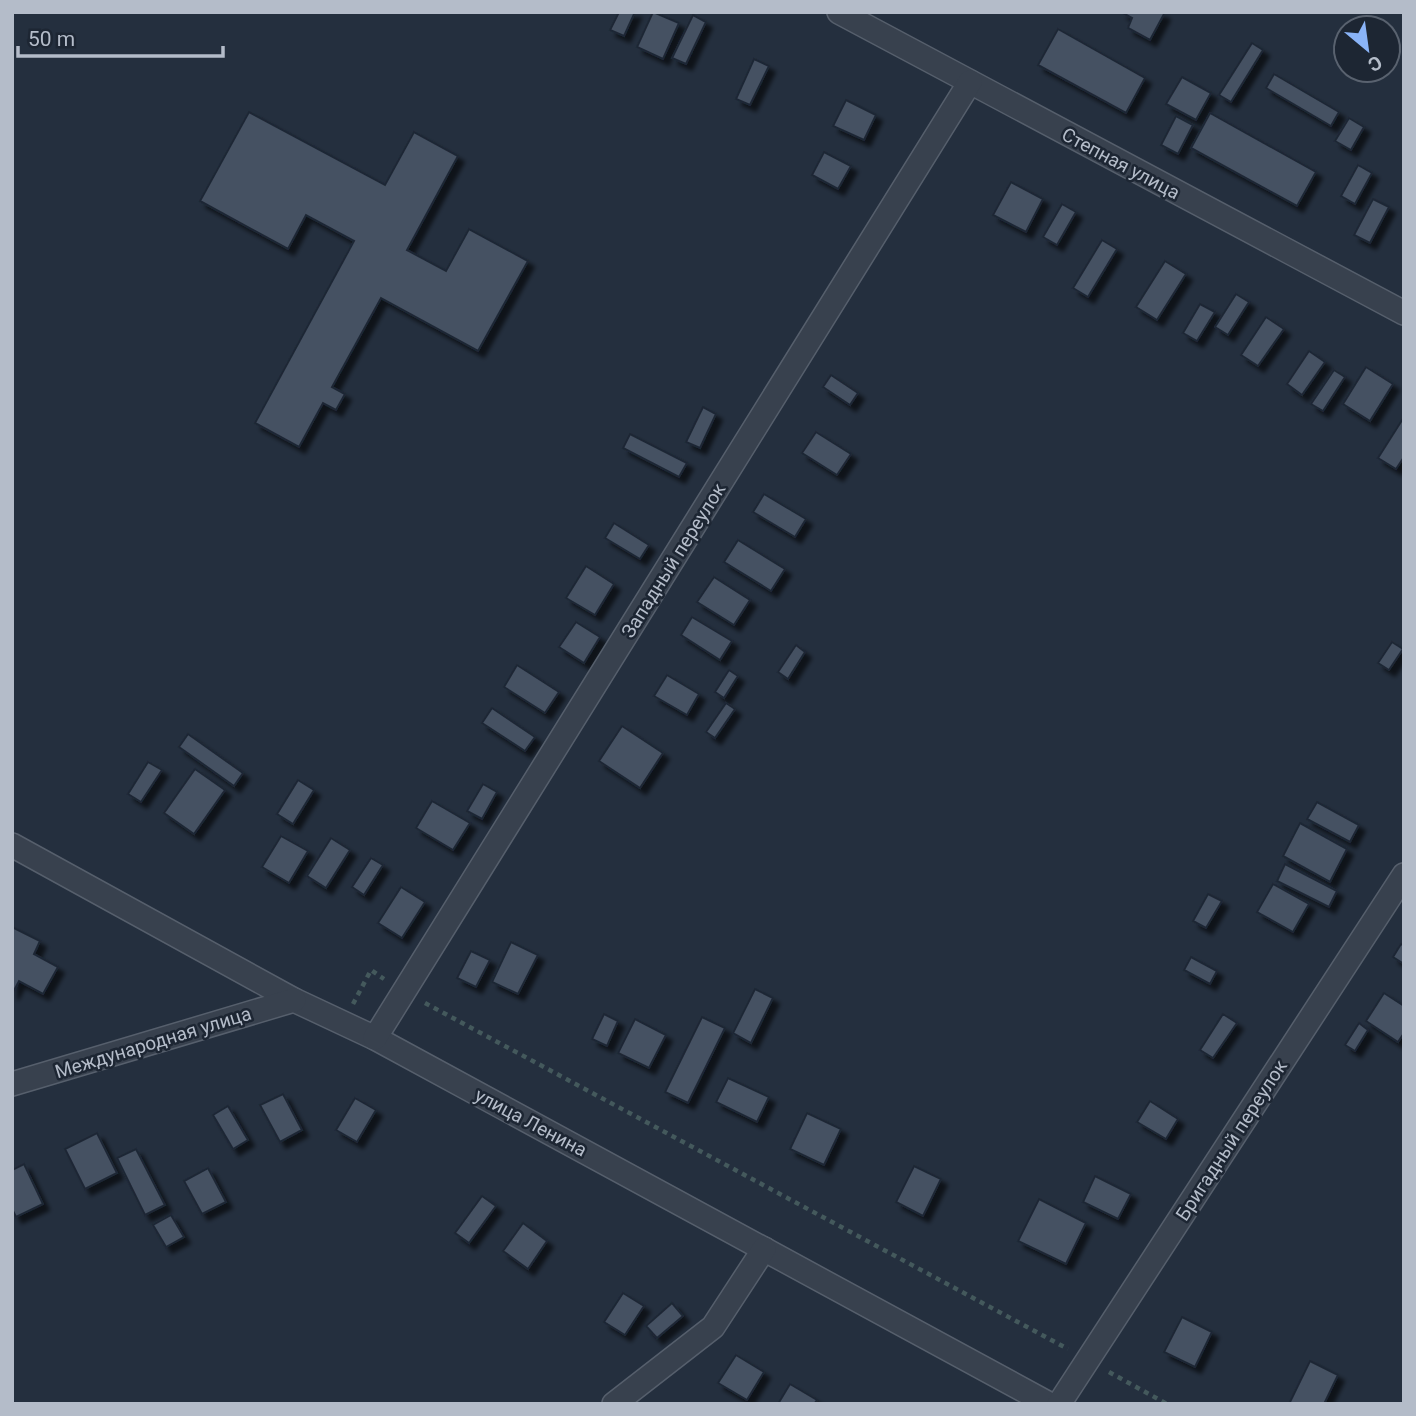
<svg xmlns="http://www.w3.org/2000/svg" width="1416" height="1416" font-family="Roboto,sans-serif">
  <defs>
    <filter id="shadow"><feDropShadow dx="6" dy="6" stdDeviation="2" flood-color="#0009"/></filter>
  </defs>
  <rect width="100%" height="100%" fill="#242f3e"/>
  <!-- building -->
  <g fill="#455162" stroke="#1f2835" stroke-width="2" filter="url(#shadow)">
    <polygon points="619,12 635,12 624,36 610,30"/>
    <polygon points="653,12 679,23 663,59 637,47"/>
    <polygon points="1121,12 1161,12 1164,14 1150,40 1128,28 1132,18"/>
    <polygon points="693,15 706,22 686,64 672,58"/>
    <polygon points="1058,29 1145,78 1126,113 1038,65"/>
    <polygon points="1252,43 1263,50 1231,102 1219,95"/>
    <polygon points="754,59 769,66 750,105 736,99"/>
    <polygon points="1274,74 1339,112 1331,126 1266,88"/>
    <polygon points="1182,77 1211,93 1196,120 1166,104"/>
    <polygon points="846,100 876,115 864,140 833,126"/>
    <polygon points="249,112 385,185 414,132 458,156 407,250 446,271 469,229 528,261 478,351 381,298 332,387 345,394 336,410 323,403 299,447 255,423 354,241 306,215 288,249 200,201"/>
    <polygon points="1210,113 1316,172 1297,206 1191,148"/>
    <polygon points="1176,116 1193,125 1178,154 1161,145"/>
    <polygon points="1349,118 1364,127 1351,150 1335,141"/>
    <polygon points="824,152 851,166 838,189 812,175"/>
    <polygon points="1358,165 1372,173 1355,204 1341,196"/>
    <polygon points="1011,182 1043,199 1026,232 993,215"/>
    <polygon points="1373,199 1389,207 1370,243 1354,235"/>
    <polygon points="1062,204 1076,212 1057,245 1043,237"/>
    <polygon points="1102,240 1117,249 1088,297 1073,288"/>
    <polygon points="1165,261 1186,274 1157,320 1136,307"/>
    <polygon points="1236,294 1249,302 1228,335 1215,327"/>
    <polygon points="1200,304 1215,312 1197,341 1183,333"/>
    <polygon points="1266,317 1284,329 1258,366 1241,355"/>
    <polygon points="1309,351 1325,362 1302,395 1287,384"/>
    <polygon points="1366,367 1393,384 1370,421 1343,404"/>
    <polygon points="1334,370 1345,377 1323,411 1311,404"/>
    <polygon points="831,375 858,393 850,405 823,387"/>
    <polygon points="703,407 716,414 700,448 686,442"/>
    <polygon points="1404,417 1404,457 1396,469 1378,458"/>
    <polygon points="816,432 851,454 837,475 802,453"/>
    <polygon points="630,434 687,463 679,477 623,448"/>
    <polygon points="764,494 806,519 795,537 753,512"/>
    <polygon points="614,523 649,545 640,559 605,538"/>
    <polygon points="738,540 785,569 771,591 724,562"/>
    <polygon points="586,566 614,584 595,615 566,598"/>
    <polygon points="714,577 750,600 734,625 697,602"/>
    <polygon points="692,617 732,641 720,660 681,635"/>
    <polygon points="576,622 600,637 584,663 559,647"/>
    <polygon points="1392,642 1403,649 1389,670 1378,663"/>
    <polygon points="796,645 805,652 788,679 778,672"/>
    <polygon points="517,665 559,692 545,713 504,687"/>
    <polygon points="729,670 738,676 724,698 715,692"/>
    <polygon points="667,675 699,694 687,715 654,696"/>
    <polygon points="726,703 735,709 715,738 706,732"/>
    <polygon points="492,708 535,737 525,751 482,723"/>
    <polygon points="622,726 663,753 640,788 599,761"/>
    <polygon points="188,734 243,773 234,786 179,747"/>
    <polygon points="148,762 162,770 141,802 128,794"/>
    <polygon points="195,769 225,790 194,834 164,813"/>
    <polygon points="298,780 314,790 293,824 277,814"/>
    <polygon points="483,784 497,792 482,819 467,811"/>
    <polygon points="432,801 470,823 453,850 416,828"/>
    <polygon points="1317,802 1359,825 1350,842 1307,819"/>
    <polygon points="1300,823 1347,849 1330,882 1283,856"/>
    <polygon points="281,836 308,851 289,883 262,867"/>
    <polygon points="331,838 350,850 326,888 307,876"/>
    <polygon points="371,858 383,865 364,895 352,887"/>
    <polygon points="1285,864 1337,891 1329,907 1277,881"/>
    <polygon points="1273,884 1309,904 1293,932 1257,912"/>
    <polygon points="401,887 425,902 402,938 378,923"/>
    <polygon points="1208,894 1222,901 1206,928 1193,921"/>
    <polygon points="12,927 40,941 34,954 58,967 43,994 19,981 12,994"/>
    <polygon points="511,942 538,955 518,994 492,982"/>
    <polygon points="1401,944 1404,946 1404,964 1393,957"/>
    <polygon points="471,951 490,960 476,987 457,978"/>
    <polygon points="1191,957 1217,971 1210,984 1184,970"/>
    <polygon points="755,989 773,998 751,1043 733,1033"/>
    <polygon points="1384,993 1404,1006 1404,1033 1398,1042 1366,1021"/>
    <polygon points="604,1014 618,1021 607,1046 592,1039"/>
    <polygon points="1223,1014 1237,1023 1213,1058 1200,1050"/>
    <polygon points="702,1017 725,1028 688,1103 665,1092"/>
    <polygon points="635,1019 666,1035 649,1068 618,1053"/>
    <polygon points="1359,1023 1368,1030 1355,1051 1345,1045"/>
    <polygon points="728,1078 769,1097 757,1122 716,1102"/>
    <polygon points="283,1094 302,1130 280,1142 260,1105"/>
    <polygon points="355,1098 376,1110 357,1142 336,1130"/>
    <polygon points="1150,1101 1178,1119 1166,1139 1137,1122"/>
    <polygon points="228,1106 248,1140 233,1149 213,1115"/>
    <polygon points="807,1113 841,1129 824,1165 790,1149"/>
    <polygon points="97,1133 117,1173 85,1189 65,1149"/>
    <polygon points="136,1149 165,1205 145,1215 117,1158"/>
    <polygon points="24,1164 43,1204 16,1217 12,1209 12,1170"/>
    <polygon points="914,1166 941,1179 923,1216 896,1202"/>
    <polygon points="208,1168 226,1202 202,1214 184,1181"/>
    <polygon points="1095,1176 1131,1194 1118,1219 1083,1202"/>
    <polygon points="482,1196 496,1206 469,1243 455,1233"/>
    <polygon points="1039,1199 1086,1223 1066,1264 1018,1241"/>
    <polygon points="171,1215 184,1237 166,1247 153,1225"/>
    <polygon points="523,1223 547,1241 528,1269 503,1251"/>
    <polygon points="623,1293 644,1306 625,1335 604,1322"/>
    <polygon points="672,1303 683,1316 657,1338 646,1326"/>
    <polygon points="1182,1317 1212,1332 1195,1367 1164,1352"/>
    <polygon points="736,1355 764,1372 747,1400 718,1383"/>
    <polygon points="1310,1361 1338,1375 1324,1404 1289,1404"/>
    <polygon points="790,1384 817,1400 814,1404 778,1404"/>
  </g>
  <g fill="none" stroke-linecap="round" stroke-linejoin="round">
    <!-- street casing -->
    <g stroke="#565f6c" stroke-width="26">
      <g id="street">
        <polyline points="839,12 1404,313"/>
        <polyline points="12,845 294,1000 375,1038 1049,1404"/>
        <polyline points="375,1038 970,82"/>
        <polyline points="12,1084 294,1000"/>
        <polyline points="614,1404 713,1327 764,1249"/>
        <polyline points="1059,1404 1404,875"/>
      </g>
    </g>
    <!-- path -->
    <g stroke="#44595c" stroke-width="4.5" stroke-dasharray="5 5" stroke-linecap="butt">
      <polyline points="425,1003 1068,1349"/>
      <polyline points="353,1004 371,970 384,979"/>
      <polyline points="1109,1372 1167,1404"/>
    </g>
    <!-- street -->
    <use href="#street" stroke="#38414e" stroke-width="23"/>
  </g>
  <g text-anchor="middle" stroke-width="5" stroke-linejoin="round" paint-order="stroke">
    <!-- street labels -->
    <g font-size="19" fill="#b4bcc9" stroke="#1d2633">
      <text transform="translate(1121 163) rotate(28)" y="7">Степная улица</text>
      <text transform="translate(673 560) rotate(-58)" y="7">Западный переулок</text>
      <text transform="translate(153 1042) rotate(-17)" y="7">Международная улица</text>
      <text transform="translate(531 1122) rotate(28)" y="7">улица Ленина</text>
      <text transform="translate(1231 1140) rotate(-57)" y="7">Бригадный переулок</text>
    </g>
  </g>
  <!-- border -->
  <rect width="1416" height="1416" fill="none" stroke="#b4bcc9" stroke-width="28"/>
  <!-- north arrow -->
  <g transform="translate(1367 49) rotate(151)"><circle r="33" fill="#1d2633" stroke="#59626f" stroke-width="2"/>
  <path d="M0-5L12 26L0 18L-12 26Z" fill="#8ab4f8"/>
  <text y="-10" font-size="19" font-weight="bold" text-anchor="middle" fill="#b4bcc9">С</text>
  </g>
  <!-- scale -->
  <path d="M18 46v10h205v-10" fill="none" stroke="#b4bcc9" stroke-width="3.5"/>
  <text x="28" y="46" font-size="21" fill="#b4bcc9" stroke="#1d2633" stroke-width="5" paint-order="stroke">50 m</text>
</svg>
